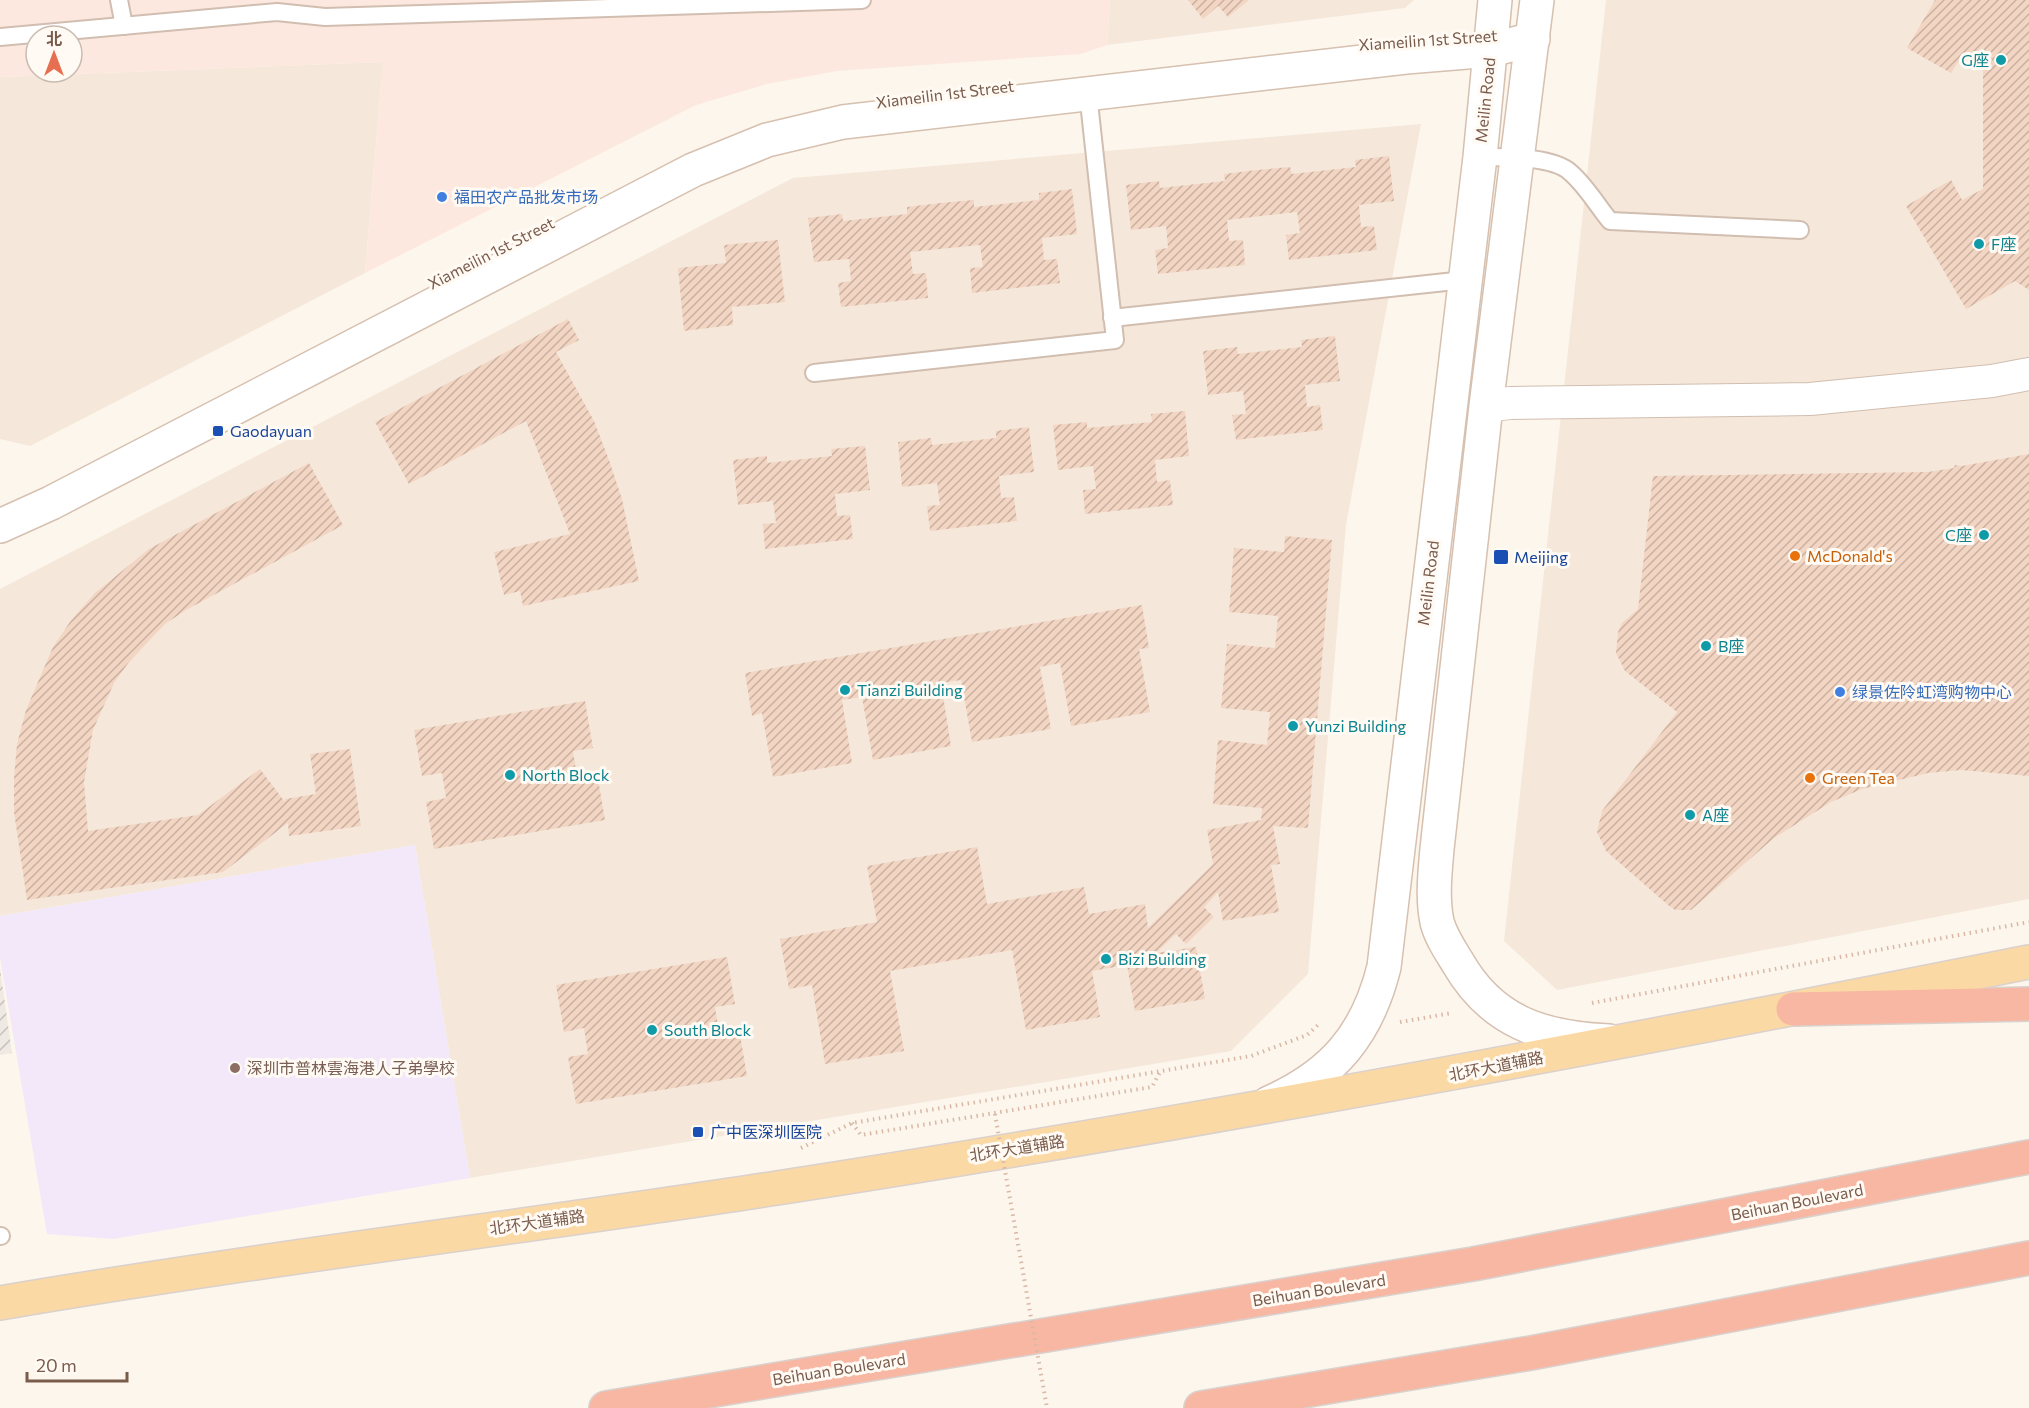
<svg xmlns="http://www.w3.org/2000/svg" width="2029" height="1408" font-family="Commissioner,'Noto Sans SC',sans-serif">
  <defs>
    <pattern id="industrial-furrows" width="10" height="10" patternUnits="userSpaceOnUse" patternTransform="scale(1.5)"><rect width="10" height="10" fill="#efe9e4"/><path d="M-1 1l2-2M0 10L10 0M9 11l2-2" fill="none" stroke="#c7c0bb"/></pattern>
    <pattern id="building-hatch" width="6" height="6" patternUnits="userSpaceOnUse" patternTransform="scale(1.5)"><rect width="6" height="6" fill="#f3d5c3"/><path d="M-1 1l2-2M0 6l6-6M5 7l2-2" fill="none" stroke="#cab0a1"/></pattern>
  </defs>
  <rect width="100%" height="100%" fill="#fdf6ec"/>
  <!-- residential -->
  <g fill="#f5e8da">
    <polygon points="1110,0 1414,0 1405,8 1107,45"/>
    <polygon points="1606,0 2029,0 2029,899 1557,990 1504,941"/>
    <polygon points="383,62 365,273 30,446 0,439 0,77"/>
    <polygon points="1421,124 1346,525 1308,974 1231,1051 470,1178 415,845 0,916 0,589 793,178"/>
  </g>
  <!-- commercial -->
  <path fill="#fde8e0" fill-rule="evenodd" d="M 0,0 L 1110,0 L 1107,45 L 1081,54 L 837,71 L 767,84 L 696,105 L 365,273 L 383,62 L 0,77 ZM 36,36 L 72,36 L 72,72 L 36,72 Z"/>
  <!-- industrial -->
  <polygon fill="url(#industrial-furrows)" points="0,968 12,1053 0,1055"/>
  <!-- education -->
  <polygon fill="#f3e8fa" points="415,845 470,1178 113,1239 47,1234 0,958 0,916"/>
  <!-- building -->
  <g fill="url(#building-hatch)">
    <polygon points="1188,0 1249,0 1228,17 1218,6 1203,19"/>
    <polygon points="1935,0 2029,0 2029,290 2015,281 1966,309 1906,206 1951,180 1962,200 1983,189 1983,65 1963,54 1951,73 1907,48"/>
    <polygon points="1389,156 1394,201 1359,205 1361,227 1374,226 1377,250 1289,260 1286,235 1300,233 1297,212 1227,220 1229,241 1243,240 1245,265 1158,274 1155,250 1168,248 1166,226 1131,230 1126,185 1159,181 1160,188 1225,181 1224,174 1257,170 1290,167 1292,174 1356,167 1355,160"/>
    <polygon points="1072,189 1077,234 1042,238 1044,260 1057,259 1060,283 972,293 970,268 983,267 980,245 910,252 913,274 926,273 928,298 841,307 838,283 851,281 849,259 814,262 808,218 842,214 843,221 907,214 907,207 940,203 974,200 974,207 1039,200 1039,193"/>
    <polygon points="778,240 785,302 732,307 733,325 684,331 678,268 726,263 724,245"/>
    <polygon points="568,319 579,340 556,352 594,421 609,460 622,499 639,581 523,606 520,591 504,595 494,552 570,534 526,421 409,484 375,422"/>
    <polygon points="1335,336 1340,381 1305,385 1307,407 1320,405 1323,430 1236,440 1232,415 1246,414 1243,391 1208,395 1203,351 1237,347 1238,354 1302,347 1301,340"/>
    <polygon points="1185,411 1189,456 1155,460 1157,482 1170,480 1173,505 1085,514 1083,490 1096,489 1093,466 1058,470 1053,425 1087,422 1087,428 1152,422 1151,414"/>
    <polygon points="1029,427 1034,472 999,476 1001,498 1014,497 1017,521 930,531 927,506 940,505 937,483 902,487 898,442 931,438 932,445 996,438 996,431"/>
    <polygon points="865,446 870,490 835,494 837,516 850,515 853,539 765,549 763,524 776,523 773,501 738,505 733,460 767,456 767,463 832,456 831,449"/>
    <polygon points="2029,454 2029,776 1961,770 1928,773 1862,789 1831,802 1774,838 1691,910 1675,910 1668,905 1606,851 1597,832 1602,811 1677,712 1625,671 1616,653 1618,632 1622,623 1638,609 1653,476 1928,472 1954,468 1955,465 1962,466"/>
    <polygon points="309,463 343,525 186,610 165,624 129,662 114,683 93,730 84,782 88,831 198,815 260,769 285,802 285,799 316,794 310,754 350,749 361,826 289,836 288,823 223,872 27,900 14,812 14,778 17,744 26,710 53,647 72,619 95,593 149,549"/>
    <polygon points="1285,536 1332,540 1308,828 1273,826 1280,864 1271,865 1279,912 1223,921 1218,892 1204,907 1214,917 1186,944 1176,934 1156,953 1196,947 1205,999 1135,1011 1127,965 1092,971 1100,1017 1026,1030 1012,950 890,971 904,1051 825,1064 812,985 789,989 780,939 877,922 867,866 977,847 987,904 1084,887 1089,914 1145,904 1148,928 1213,864 1207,830 1261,820 1262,808 1213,804 1218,740 1267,745 1270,712 1221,708 1227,644 1275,648 1278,616 1229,612 1234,548 1284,552"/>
    <polygon points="1142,605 1149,648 1139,649 1150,712 1071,726 1060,663 1040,667 1051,729 972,742 961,680 941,683 951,746 873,760 862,697 842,700 852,763 773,777 762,713 752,716 745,673"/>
    <polygon points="585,701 593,748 573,751 577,777 597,773 605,820 434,849 426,802 446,798 442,773 422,776 414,730"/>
    <polygon points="727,957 735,1004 715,1007 719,1032 739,1029 747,1076 576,1104 568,1057 588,1054 584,1028 564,1032 556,985"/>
  </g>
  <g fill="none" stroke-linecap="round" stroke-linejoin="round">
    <!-- lane casing -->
    <g stroke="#d1beb0" stroke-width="20">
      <g id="lane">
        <polyline points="119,0 124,26"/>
        <polyline points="0,37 277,12 325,17 862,0"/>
        <path d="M 1480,157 C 1503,157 1554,156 1571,173 C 1586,186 1597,205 1610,221 L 1800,230"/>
        <polyline points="1112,318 1464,280"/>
        <polyline points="814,373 1115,340 1088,93"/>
        <polyline points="0,1236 1,1236"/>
      </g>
    </g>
    <!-- street casing -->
    <g stroke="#d1beb0" stroke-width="34">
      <polyline id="street" points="1486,406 1510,403 1810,399 1992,381 2029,374"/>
    </g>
    <!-- secondary casing -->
    <g stroke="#d6c0b0" stroke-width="36">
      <g id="secondary">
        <path d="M 1537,0 L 1486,406 L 1437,849 C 1435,872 1432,898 1437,922 C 1441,937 1450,950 1458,963 C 1492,1022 1542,1038 1609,1041"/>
        <polyline points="0,526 51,503 693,170 767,140 843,122 1406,57 1491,50 1533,39"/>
        <path d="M 1269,1103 C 1333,1075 1367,1035 1384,967 L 1480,157 L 1495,0"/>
      </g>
    </g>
    <!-- primary casing -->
    <g stroke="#dad1cd" stroke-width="36">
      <path id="primary" d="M 0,1303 C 258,1259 518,1228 777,1188 C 1197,1123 1613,1045 2029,962"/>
    </g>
    <!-- highway casing -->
    <g stroke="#dad1cd" stroke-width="36">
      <g id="highway">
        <polyline points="1793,1009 2029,1004"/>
        <polyline points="606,1408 1473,1264 2029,1157"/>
        <polyline points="1201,1408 1531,1353 2029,1258"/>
      </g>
    </g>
    <!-- path -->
    <g stroke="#d9b8a5" stroke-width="4" stroke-dasharray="1.5 4.5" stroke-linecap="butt">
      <polyline points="1592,1003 2029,922"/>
      <polyline points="1400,1022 1452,1013"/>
      <polyline points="852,1123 861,1135 1152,1087 1160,1072"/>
      <polyline points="801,1148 852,1123 1251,1056 1307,1035 1318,1025"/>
    </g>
    <!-- lane -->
    <use href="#lane" stroke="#fff" stroke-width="16"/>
    <!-- street -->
    <use href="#street" stroke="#fff" stroke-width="32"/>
    <!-- secondary -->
    <use href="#secondary" stroke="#fff" stroke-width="33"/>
    <!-- primary -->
    <use href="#primary" stroke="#fbd9a5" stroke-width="33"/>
    <!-- highway -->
    <use href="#highway" stroke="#f7b7a3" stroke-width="33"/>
    <!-- path-bridge -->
    <polyline stroke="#d9b8a5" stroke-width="4" stroke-dasharray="1.5 4.5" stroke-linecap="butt" points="995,1114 1047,1408"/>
  </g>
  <!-- markers -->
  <g fill="#0f9aa8" stroke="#fffaf3" stroke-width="2">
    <circle cx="2001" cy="60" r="6"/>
    <circle cx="1979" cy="244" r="6"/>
    <circle cx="1984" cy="535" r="6"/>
    <circle cx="1706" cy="646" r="6"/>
    <circle cx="845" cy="690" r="6"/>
    <circle cx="1293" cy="726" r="6"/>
    <circle cx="510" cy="775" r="6"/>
    <circle cx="1690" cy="815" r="6"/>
    <circle cx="1106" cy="959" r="6"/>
    <circle cx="652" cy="1030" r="6"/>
  </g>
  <g fill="#3f7fe0" stroke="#fffaf3" stroke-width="2">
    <circle cx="442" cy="197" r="6"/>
    <circle cx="1840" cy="692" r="6"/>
  </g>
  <g fill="#1a4fb4" stroke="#fffaf3" stroke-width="2">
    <rect x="212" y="425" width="12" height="12" rx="3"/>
    <rect x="1493" y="549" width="16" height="16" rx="3"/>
    <rect x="692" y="1126" width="12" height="12" rx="3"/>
  </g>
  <g fill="#e8710a" stroke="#fffaf3" stroke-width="2">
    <circle cx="1795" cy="556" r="6"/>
    <circle cx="1810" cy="778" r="6"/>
  </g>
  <circle fill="#8d6e63" stroke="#fffaf3" stroke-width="2" cx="235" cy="1068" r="6"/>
  <g text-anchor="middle" stroke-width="6" stroke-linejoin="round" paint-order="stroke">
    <!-- street labels -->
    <g font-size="16" fill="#7a5c4d" stroke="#fffaf3">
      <text transform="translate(1428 40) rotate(-4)" y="6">Xiameilin 1st Street</text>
      <text transform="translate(945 94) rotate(-7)" y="6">Xiameilin 1st Street</text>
      <text transform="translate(1485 100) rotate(-84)" y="6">Meilin Road</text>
      <text transform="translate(491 253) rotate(-27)" y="6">Xiameilin 1st Street</text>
      <text transform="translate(1428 583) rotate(-83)" y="6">Meilin Road</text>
      <text transform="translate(1496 1066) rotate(-11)" y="6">北环大道辅路</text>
      <text transform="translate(1017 1148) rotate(-9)" y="6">北环大道辅路</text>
      <text transform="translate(1797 1202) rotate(-11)" y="6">Beihuan Boulevard</text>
      <text transform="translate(537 1222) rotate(-8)" y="6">北环大道辅路</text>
      <text transform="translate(1319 1290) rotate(-9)" y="6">Beihuan Boulevard</text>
      <text transform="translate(839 1369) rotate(-9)" y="6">Beihuan Boulevard</text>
    </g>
    <!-- culture labels -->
    <g font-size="16" fill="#0d838f" stroke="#fffaf3" text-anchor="start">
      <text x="1989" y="66" text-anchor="end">G座</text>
      <text x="1991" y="250">F座</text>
      <text x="1972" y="541" text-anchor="end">C座</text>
      <text x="1718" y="652">B座</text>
      <text x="857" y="696">Tianzi Building</text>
      <text x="1305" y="732">Yunzi Building</text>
      <text x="522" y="781">North Block</text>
      <text x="1702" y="821">A座</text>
      <text x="1118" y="965">Bizi Building</text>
      <text x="664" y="1036">South Block</text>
    </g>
    <!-- shop labels -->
    <g font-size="16" fill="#366cbe" stroke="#fffaf3" text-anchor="start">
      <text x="454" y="203">福田农产品批发市场</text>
      <text x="1852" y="698">绿景佐阾虹湾购物中心</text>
    </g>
    <!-- transit labels -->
    <g font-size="16" fill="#164399" stroke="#fffaf3" text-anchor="start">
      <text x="230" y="437">Gaodayuan</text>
      <text x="1514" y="563">Meijing</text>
      <text x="710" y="1138">广中医深圳医院</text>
    </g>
    <!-- food labels -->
    <g font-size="16" fill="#c56008" stroke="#fffaf3" text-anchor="start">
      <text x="1807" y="562">McDonald's</text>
      <text x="1822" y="784">Green Tea</text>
    </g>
    <!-- education labels -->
    <g font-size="16" fill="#785e54" stroke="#fffaf3" text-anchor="start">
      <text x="247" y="1074">深圳市普林雲海港人子弟學校</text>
    </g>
  </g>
  <!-- north arrow -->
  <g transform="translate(54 54)"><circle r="28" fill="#fffaf3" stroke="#cabbb1" stroke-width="1.5"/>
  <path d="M0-4.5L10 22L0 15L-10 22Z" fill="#e76f51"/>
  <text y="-9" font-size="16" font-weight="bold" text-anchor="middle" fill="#7a5c4d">北</text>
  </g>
  <!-- scale -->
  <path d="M27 1372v9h100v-9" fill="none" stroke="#7a5c4d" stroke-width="3"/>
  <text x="36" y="1372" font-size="18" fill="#7a5c4d" stroke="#fffaf3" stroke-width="4.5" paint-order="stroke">20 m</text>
</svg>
